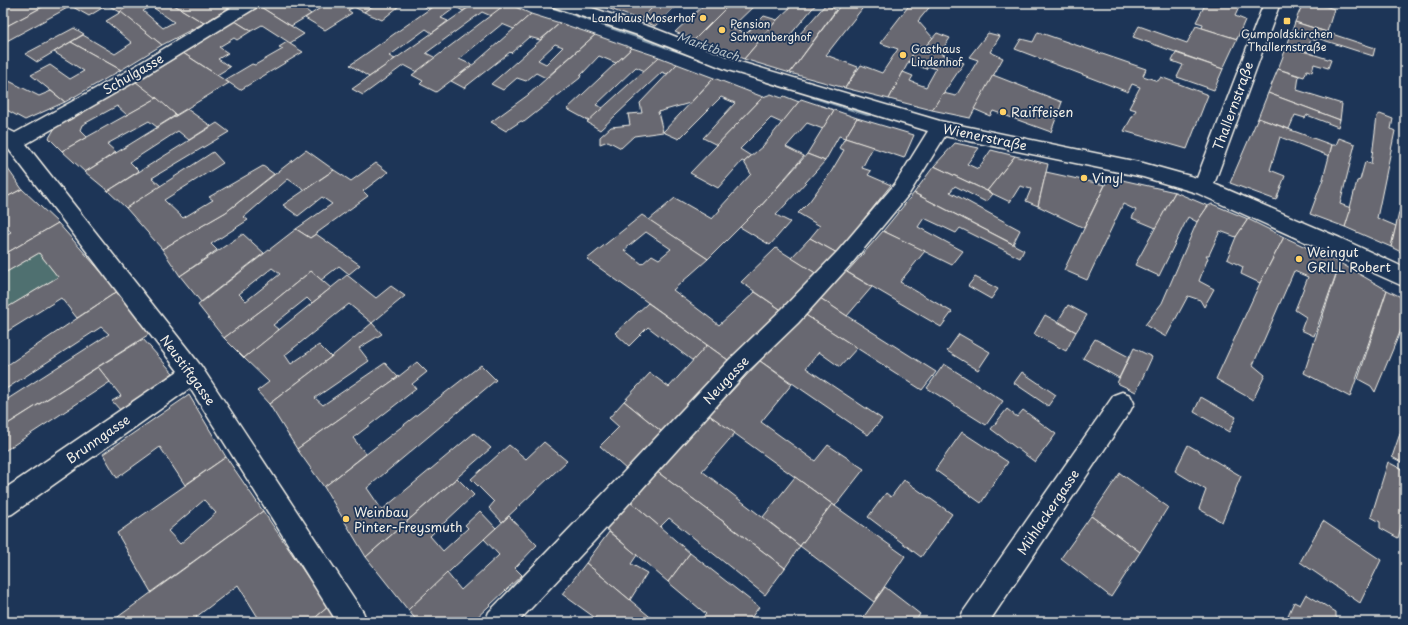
<svg xmlns="http://www.w3.org/2000/svg" width="1408" height="625" font-family="'Playpen Sans',sans-serif">
  <rect width="100%" height="100%" fill="#1d3557"/>
  <filter id="ink" filterUnits="userSpaceOnUse"><feTurbulence type="fractalNoise" baseFrequency=".025" numOctaves="2"/><feDisplacementMap in="SourceGraphic" scale="8" xChannelSelector="R" yChannelSelector="G"/><feConvolveMatrix kernelMatrix="1 2 1 2 8 2 1 2 1" color-interpolation-filters="sRGB"/></filter>
  <g filter="url(#ink)">
    <!-- green -->
    <polygon fill="#506f6f" stroke="#a2b0ac" points="39,253 58,277 3,310 3,274"/>
    <g fill="none" stroke-linecap="round" stroke-linejoin="round">
      <!-- stream -->
      <g fill="#899eae" fill-rule="evenodd">
        <polygon points="536,3 545,3 703,58 704,59 701,61 699,60"/>
        <polygon points="811,94 815,94 871,112 872,114 871,116 867,116 811,98"/>
      </g>
    </g>
    <!-- building -->
    <g fill="#686871" stroke="#f4f1e8" fill-rule="evenodd">
      <polygon points="3,3 50,3 3,28 3,17 7,14 3,11"/>
      <polygon points="50,3 104,3 107,5 89,16 71,6 3,43 3,28"/>
      <polygon points="104,3 133,3 120,12"/>
      <path d="M 133,3 L 150,3 L 153,5 L 156,3 L 171,3 L 204,23 L 162,45 L 120,12 ZM 151,6 L 174,22 L 163,28 L 143,11 Z"/>
      <polygon points="171,3 237,3 204,23"/>
      <polygon points="263,3 308,3 302,7 311,14 291,26 259,6"/>
      <polygon points="328,3 373,3 376,4 364,12 354,7 348,10 352,13 325,30 305,18"/>
      <polygon points="377,3 403,3 382,20 364,12"/>
      <polygon points="416,3 438,3 430,9"/>
      <polygon points="438,3 475,3 463,11 456,7 441,18 448,21 432,33 426,29 389,56 395,59 369,77 350,65"/>
      <polygon points="475,3 507,3 491,16 482,12 426,53 436,58 417,72 404,65 363,95 352,89"/>
      <polygon points="507,3 531,14 514,29 502,24 459,59 472,65 436,92 420,84 423,81 412,75"/>
      <polygon points="594,3 657,3 640,20"/>
      <polygon points="657,3 679,3 655,26 640,20"/>
      <polygon points="706,3 731,3 694,40 675,32"/>
      <polygon points="731,3 757,3 731,28 747,33 764,16 777,20 744,59 694,40"/>
      <polygon points="795,3 817,3 785,41 793,42 826,4 836,10 790,73 744,59 777,20"/>
      <polygon points="842,3 859,3 865,5 826,55 858,67 845,88 790,73"/>
      <polygon points="911,3 933,3 918,21 933,38 924,48 917,46 889,99 845,88 861,65 882,73 898,49 880,43"/>
      <polygon points="1206,3 1241,3 1235,16 1245,20 1237,39 1202,28 1203,24 1196,22"/>
      <polygon points="1303,3 1315,3 1334,9 1327,32 1295,22"/>
      <polygon points="259,6 291,26 304,34 290,43 262,25 251,31 235,21"/>
      <polygon points="121,12 162,45 121,70 71,42 83,35 115,54 132,43 106,21"/>
      <polygon points="531,14 560,23 540,40 529,37 511,53 510,52 464,88 451,81 475,63"/>
      <polygon points="235,21 251,31 237,40 234,38 219,47 228,53 218,59 230,67 217,75 183,53"/>
      <polygon points="1295,22 1375,48 1373,56 1317,38 1316,41 1311,39 1307,52 1287,46"/>
      <path d="M 560,23 L 595,35 L 546,78 L 536,73 L 526,81 L 517,78 L 503,90 L 491,84 ZM 555,44 L 563,47 L 546,64 L 538,60 Z"/>
      <polygon points="1139,26 1187,43 1196,26 1237,39 1223,69 1133,37"/>
      <polygon points="74,28 84,34 37,62 25,54"/>
      <polygon points="1038,32 1146,69 1143,76 1158,81 1161,77 1208,95 1187,149 1124,131 1136,110 1129,108 1140,87 1132,84 1128,92 1015,49 1021,39 1033,42"/>
      <polygon points="937,33 950,38 940,53 964,63 932,110 889,99 903,72 913,76 910,81 926,87 936,69 928,66 926,69 909,62 917,46 924,48"/>
      <polygon points="988,33 1000,36 990,52 1003,58 970,118 932,110 943,93 956,96 978,60 969,57"/>
      <polygon points="595,35 632,48 616,63 599,56 581,75 580,78 524,122 521,121 506,131 491,122 528,95"/>
      <polygon points="71,42 121,70 65,102 31,75 50,65 70,79 84,71 54,52"/>
      <polygon points="287,42 303,52 240,90 225,80 252,64 255,65 283,49 279,47"/>
      <polygon points="1287,46 1331,60 1328,68 1314,64 1312,72 1307,70 1304,77 1278,69"/>
      <polygon points="632,48 659,57 645,71 636,67 596,105 603,108 589,121 567,109"/>
      <polygon points="183,53 229,83 176,115 136,82"/>
      <polygon points="1176,53 1223,69 1214,90 1177,77 1183,65 1172,61"/>
      <polygon points="659,57 677,64 667,74 662,72 600,130 587,122"/>
      <polygon points="677,64 714,78 690,103 658,112 663,132 634,136 621,148 608,141 600,144 600,137 611,127 630,125 628,114 642,113 640,103"/>
      <polygon points="1278,69 1299,76 1297,90 1342,104 1340,120 1268,93"/>
      <polygon points="993,75 1062,102 1051,132 993,111 990,116 974,109"/>
      <polygon points="714,78 763,97 717,145 703,138 735,103 721,97 679,139 663,132"/>
      <polygon points="7,80 39,96 51,91 65,102 25,120 3,108 3,82"/>
      <polygon points="136,82 157,98 127,115 117,106 82,125 80,130 87,137 62,151 49,138 56,126"/>
      <polygon points="1268,93 1340,120 1338,127 1307,115 1305,118 1295,115 1289,129 1258,118"/>
      <polygon points="771,94 782,98 784,96 799,102 782,123 771,118 740,149 751,156 744,162 742,161 718,188 690,173 763,97"/>
      <polygon points="157,98 176,115 157,127 149,121 107,144 116,152 85,172 62,151"/>
      <polygon points="801,99 834,110 823,129 807,123 786,147 804,156 761,206 708,259 649,220 675,198 712,219 720,210 719,209 751,174 744,162 763,146"/>
      <polygon points="187,109 211,126 189,140 178,131 130,162 139,171 108,191 85,172"/>
      <polygon points="834,110 857,118 845,138 839,136 825,161 807,154"/>
      <polygon points="1380,114 1393,119 1391,129 1395,131 1377,218 1396,226 1391,247 1345,227 1357,181 1360,180 1365,162 1371,164 1377,116"/>
      <polygon points="857,118 914,135 904,158 845,138"/>
      <polygon points="1258,118 1332,145 1329,156 1280,137 1270,170 1285,176 1276,200 1230,183"/>
      <polygon points="217,123 229,132 152,178 161,186 126,208 108,191"/>
      <polygon points="845,138 873,147 862,168 871,171 868,175 891,185 837,253 810,238 820,226 798,213 809,202 831,172 844,150 839,148"/>
      <polygon points="1339,138 1355,144 1340,204 1351,208 1345,227 1310,214 1323,179 1332,145 1336,145"/>
      <polygon points="955,143 979,148 967,164 978,169 991,150 1015,156 987,191 934,166"/>
      <polygon points="306,150 334,170 304,190 288,179 244,217 248,220 211,244 217,250 180,276 162,249 226,212"/>
      <polygon points="213,152 223,163 164,200 183,218 213,200 209,197 263,166 274,174 226,212 162,249 126,208"/>
      <polygon points="807,154 825,161 776,215 790,222 770,245 740,227 761,206"/>
      <polygon points="1015,156 1048,164 1038,206 1026,201 1031,189 1020,186 1010,202 987,191"/>
      <polygon points="3,162 22,189 3,199"/>
      <polygon points="376,163 388,172 363,191 368,196 310,238 296,229 332,204 322,197 298,216 283,205 334,170 351,181"/>
      <polygon points="934,166 993,194 986,202 955,186 950,192 1020,230 1013,244 914,193"/>
      <polygon points="1046,172 1105,185 1084,228 1038,206"/>
      <polygon points="1109,177 1175,192 1156,228 1132,218 1136,210 1123,204 1087,280 1064,270"/>
      <polygon points="1405,187 1405,254 1391,247"/>
      <polygon points="22,189 58,223 3,255 3,236 11,232 3,225 3,199"/>
      <polygon points="1175,192 1208,206 1197,222 1188,217 1159,276 1135,265"/>
      <polygon points="914,193 1024,250 1020,258 960,228 956,233 924,218 918,227 963,251 952,265 883,231"/>
      <polygon points="1212,204 1248,219 1236,237 1220,231 1209,255 1206,255 1208,258 1199,281 1214,289 1204,307 1200,300 1188,296 1166,337 1145,325 1162,303 1197,222 1208,206"/>
      <path d="M 642,215 L 708,259 L 673,290 L 719,325 L 755,292 L 783,311 L 728,360 L 587,259 ZM 646,232 L 671,249 L 659,259 L 652,255 L 642,264 L 624,250 Z"/>
      <polygon points="1248,219 1284,237 1260,283 1241,274 1243,267 1227,259 1236,237"/>
      <polygon points="58,223 118,291 77,318 61,298 3,334 3,310 58,277 39,253 3,274 3,255"/>
      <path d="M 296,229 L 310,238 L 316,234 L 360,265 L 349,274 L 339,266 L 321,280 L 311,271 L 274,301 L 224,338 L 198,305 ZM 272,268 L 280,274 L 246,301 L 239,294 Z"/>
      <polygon points="883,231 925,251 900,282 952,312 941,327 847,272"/>
      <polygon points="243,234 264,253 201,302 180,276"/>
      <polygon points="1284,237 1340,263 1314,336 1301,330 1306,317 1295,310 1308,277 1294,271 1253,365 1265,375 1253,400 1216,379 1260,283"/>
      <polygon points="810,238 837,253 817,274 791,258"/>
      <polygon points="776,248 817,274 783,311 741,282"/>
      <polygon points="1340,263 1387,290 1350,397 1304,373"/>
      <polygon points="311,271 331,288 312,303 307,298 273,325 279,330 244,358 224,338 274,301"/>
      <polygon points="845,271 872,287 847,316 820,298"/>
      <polygon points="347,275 376,298 391,286 405,296 372,323 349,304 285,355 291,364 319,345 331,357 269,404 257,391 269,382 244,358"/>
      <polygon points="975,277 998,289 991,299 968,286"/>
      <polygon points="1387,290 1405,299 1405,327 1403,325 1375,392 1371,386 1358,379"/>
      <polygon points="118,291 151,333 6,425 3,420 3,402 109,334 101,327 6,389 3,384 3,368"/>
      <polygon points="820,298 847,316 936,372 922,390 804,314"/>
      <polygon points="648,303 707,345 693,361 648,327 629,346 615,333"/>
      <polygon points="1068,305 1087,315 1076,332 1058,321"/>
      <polygon points="804,314 857,348 840,367 819,352 806,368 882,419 868,435 760,361"/>
      <polygon points="1045,315 1076,332 1066,351 1034,334"/>
      <polygon points="372,323 382,334 359,348 369,361 315,398 323,405 385,363 398,377 297,449 269,404 331,357"/>
      <polygon points="959,334 990,352 978,370 947,351"/>
      <polygon points="143,339 173,373 121,411 112,401 121,396 98,367"/>
      <polygon points="1095,339 1129,357 1119,378 1083,358"/>
      <polygon points="707,345 728,360 662,432 624,401 650,373 669,387"/>
      <polygon points="1134,348 1152,357 1136,392 1117,383"/>
      <polygon points="760,361 792,384 761,422 815,461 828,445 864,469 835,506 709,415"/>
      <polygon points="417,362 427,372 412,384 416,389 353,438 366,454 324,487 297,449 398,377"/>
      <polygon points="944,364 1003,401 986,425 927,388"/>
      <polygon points="481,365 496,380 367,488 382,510 474,433 491,448 366,557 324,487"/>
      <polygon points="98,367 110,382 3,452 3,427"/>
      <polygon points="1022,372 1056,395 1048,406 1014,383"/>
      <polygon points="189,395 226,457 185,485 160,447 117,478 103,454"/>
      <polygon points="1201,397 1236,417 1229,432 1194,412"/>
      <polygon points="624,401 662,432 627,470 600,446 619,427 609,418"/>
      <polygon points="1007,409 1017,417 1023,410 1056,434 1035,462 991,429"/>
      <polygon points="709,415 735,433 702,471 800,546 785,568 656,471"/>
      <polygon points="1405,419 1405,464 1392,457"/>
      <polygon points="962,432 1008,462 981,503 935,470"/>
      <polygon points="544,442 567,461 502,522 489,508 494,502 471,479 509,445 526,459"/>
      <polygon points="1188,445 1241,476 1222,522 1199,509 1206,490 1175,471"/>
      <path d="M 226,457 L 263,511 L 151,592 L 117,533 ZM 204,500 L 216,513 L 180,544 L 168,531 Z"/>
      <polygon points="1388,462 1405,471 1405,513 1398,538 1380,528 1380,522 1371,517"/>
      <polygon points="656,471 785,568 765,595 669,518 660,527 629,500"/>
      <polygon points="1120,473 1168,507 1140,552 1091,516"/>
      <polygon points="795,477 832,504 800,546 763,517"/>
      <polygon points="457,478 474,495 430,536 443,551 468,528 465,525 480,511 496,528 408,610 366,557"/>
      <polygon points="904,480 952,514 921,557 868,517 886,493 891,497"/>
      <polygon points="629,500 690,553 668,582 604,527"/>
      <polygon points="832,504 905,556 874,602 800,546"/>
      <polygon points="263,511 328,607 310,622 255,622 259,619 238,585 196,617 199,622 111,622"/>
      <polygon points="509,516 537,545 515,568 522,575 472,622 418,622 408,610 447,573 461,590 499,555 484,539"/>
      <polygon points="1091,516 1140,552 1111,597 1061,558"/>
      <polygon points="1323,521 1381,560 1360,603 1300,562"/>
      <polygon points="609,532 637,555 631,564 647,573 630,600 586,563"/>
      <polygon points="690,553 759,607 748,622 699,622 706,614 668,582"/>
      <polygon points="586,563 655,621 655,622 601,622 562,594"/>
      <polygon points="885,587 920,614 915,622 860,622"/>
      <polygon points="1306,594 1336,612 1336,617 1343,622 1285,622 1294,602 1300,605"/>
      <polygon points="328,607 338,622 310,622"/>
    </g>
    <g fill="none" stroke-linecap="round" stroke-linejoin="round">
      <!-- minor casing -->
      <g stroke="#f4f1e8" stroke-width="3">
        <g id="minor">
          <polygon points="239,3 259,3 257,7 136,81 26,144 201,366 363,612 367,622 337,622 190,388 12,514 3,517 3,490 178,371 7,147 3,144 3,127 15,133 124,73"/>
          <polygon points="552,3 577,3 656,29 740,62 940,121 1143,163 1197,178 1264,3 1280,3 1214,184 1340,238 1405,268 1405,287 1197,193 1143,177 945,136 909,194 852,263 798,323 746,373 624,509 518,622 485,622 489,612 606,491 730,359 782,309 838,251 895,184 928,131 728,70 644,37 554,7"/>
          <polygon points="1122,392 1130,395 1134,403 1130,411 989,622 959,622 963,612 1114,395"/>
        </g>
      </g>
      <!-- minor -->
      <use href="#minor" fill="#1d3557" fill-rule="evenodd"/>
    </g>
  </g>
  <!-- markers -->
  <g fill="#ffd166" stroke="#1d3557" stroke-width="1.5">
    <circle cx="703" cy="18" r="4"/>
    <rect x="1283" y="17" width="8" height="8" rx="2"/>
    <circle cx="722" cy="30" r="4"/>
    <circle cx="903" cy="55" r="4"/>
    <circle cx="1003" cy="112" r="4"/>
    <circle cx="1084" cy="178" r="4"/>
    <circle cx="1299" cy="259" r="4"/>
    <circle cx="346" cy="519" r="4"/>
  </g>
  <g text-anchor="middle" stroke-width="3.5" stroke-linejoin="round" paint-order="stroke">
    <!-- far-poi labels -->
    <g font-size="11" fill="#f4f1e8" stroke="#1d3557" text-anchor="start">
      <text x="695" y="22" text-anchor="end">Landhaus Moserhof</text>
      <text x="730" y="28">Pension<tspan x="730" dy="13">Schwanberghof</tspan></text>
      <text x="1287" y="38" text-anchor="middle">Gumpoldskirchen<tspan x="1287" dy="13">Thallernstraße</tspan></text>
      <text x="911" y="53">Gasthaus<tspan x="911" dy="13">Lindenhof</tspan></text>
    </g>
    <!-- far-water labels -->
    <g font-size="12" font-style="italic" fill="#b5c0c6" stroke="#1d3557">
      <text transform="translate(708 47) rotate(19)" y="4">Marktbach</text>
    </g>
    <!-- street labels -->
    <g font-size="13" fill="#f4f1e8" stroke="#1d3557">
      <text transform="translate(133 74) rotate(-30)" y="5">Schulgasse</text>
      <text transform="translate(1233 106) rotate(-70)" y="5">Thallernstraße</text>
      <text transform="translate(985 137) rotate(12)" y="5">Wienerstraße</text>
      <text transform="translate(188 370) rotate(54)" y="5">Neustiftgasse</text>
      <text transform="translate(726 380) rotate(-47)" y="5">Neugasse</text>
      <text transform="translate(98 439) rotate(-35)" y="5">Brunngasse</text>
      <text transform="translate(1048 512) rotate(-56)" y="5">Mühlackergasse</text>
    </g>
    <!-- poi labels -->
    <g font-size="13" fill="#f4f1e8" stroke="#1d3557" text-anchor="start">
      <text x="1011" y="117">Raiffeisen</text>
      <text x="1092" y="183">Vinyl</text>
      <text x="1307" y="257">Weingut<tspan x="1307" dy="15">GRILL Robert</tspan></text>
      <text x="354" y="517">Weinbau<tspan x="354" dy="15">Pinter-Freysmuth</tspan></text>
    </g>
  </g>
  <!-- margin -->
  <rect width="1408" height="625" fill="none" stroke="#1d3557" stroke-width="16"/>
  <rect x="8" y="8" width="1392" height="609" fill="none" stroke="#f4f1e8" stroke-width="1.5" filter="url(#ink)"/>
</svg>
